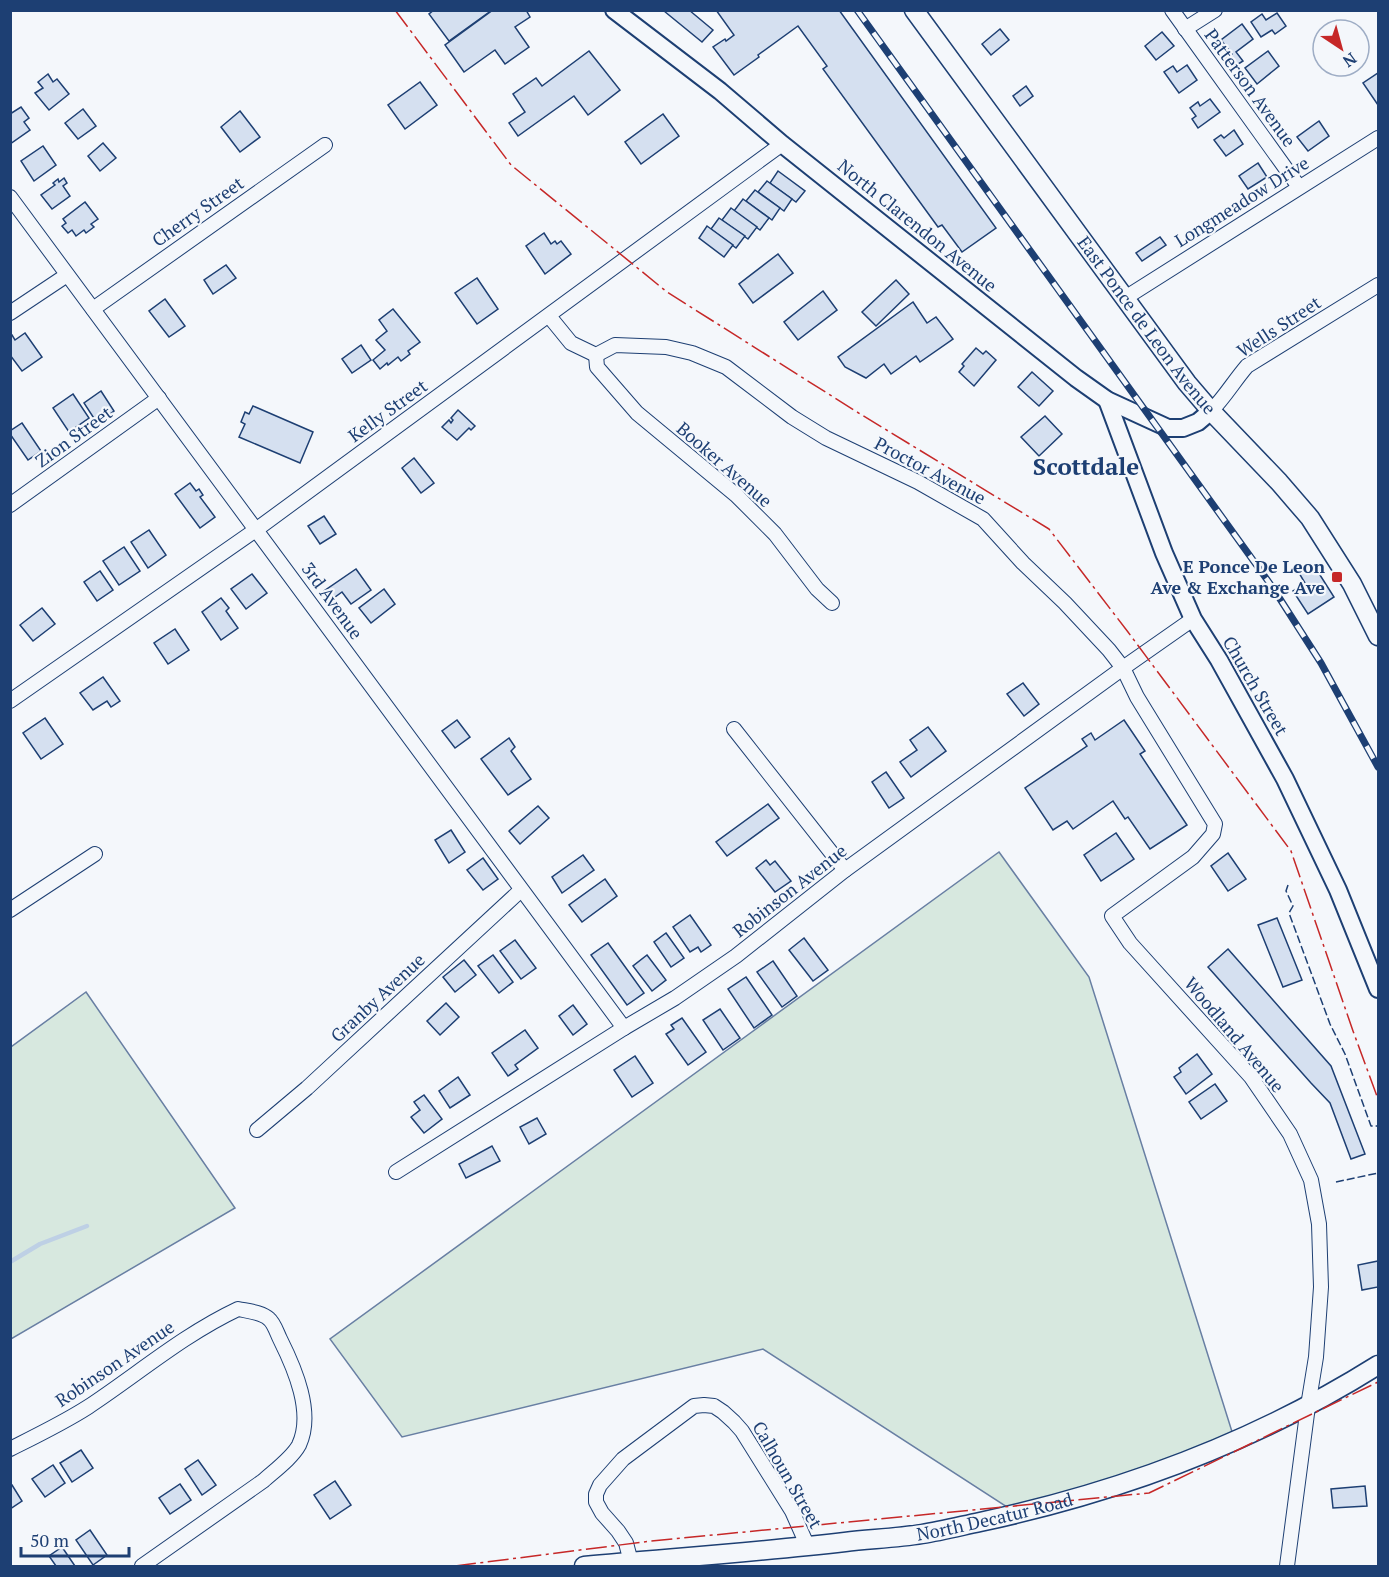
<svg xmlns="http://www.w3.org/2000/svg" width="1389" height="1577" font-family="'PT Serif',serif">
  <rect width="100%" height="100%" fill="#f4f7fb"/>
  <!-- green -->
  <g fill="#d7e8df" stroke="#687fa3" stroke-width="1.5">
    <polygon points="999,852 1089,977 1234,1438 1096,1488 1010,1509 763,1349 402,1437 330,1339"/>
    <polygon points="86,992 235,1208 11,1339 11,1047"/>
  </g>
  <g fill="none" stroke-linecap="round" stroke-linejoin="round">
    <!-- stream -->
    <polyline stroke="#bed0e5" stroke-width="4.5" points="10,1262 40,1244 87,1226"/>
  </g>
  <!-- building -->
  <g fill="#d5e0f0" stroke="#1d3f73" stroke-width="1.5">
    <polygon points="434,10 492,10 449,41 429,14"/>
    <polygon points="493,10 526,10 530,17 515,27 529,47 505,64 495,50 464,72 445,45"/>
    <polygon points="689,10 713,30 702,42 664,11"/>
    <polygon points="716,10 839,10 996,228 962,252 942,225 938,227 823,69 827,66 798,26 758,55 759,57 734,75 713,47 725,39 726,41 734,35"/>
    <polygon points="1277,13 1286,26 1275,34 1272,30 1261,37 1251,22 1262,14 1266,20"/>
    <polygon points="1242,24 1253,39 1236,52 1243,61 1232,68 1225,59 1232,54 1221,40"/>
    <polygon points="1000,29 1009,40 991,55 982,44"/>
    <polygon points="1162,32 1174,46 1156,60 1145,46"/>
    <polygon points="589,51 620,90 588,115 574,96 518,136 509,123 525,112 513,94 536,78 542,86"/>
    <polygon points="1268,51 1279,66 1257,84 1245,68"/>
    <polygon points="1187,65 1197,80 1179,93 1164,72 1173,66 1177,72"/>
    <polygon points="1378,73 1378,105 1363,83"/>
    <polygon points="48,74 53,82 57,79 69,94 49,110 35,93 43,88 38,82"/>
    <polygon points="420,82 437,105 405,129 388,105"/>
    <polygon points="1026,86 1033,96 1020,106 1013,96"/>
    <polygon points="1210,99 1220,112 1198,128 1192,119 1196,116 1190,108 1198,102 1200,106"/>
    <polygon points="21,107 29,118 24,122 30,130 10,144 10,114"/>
    <polygon points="83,109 96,126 78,139 65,123"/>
    <polygon points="240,111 260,137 240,152 221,127"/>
    <polygon points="663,114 679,136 641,164 625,142"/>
    <polygon points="1319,121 1329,136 1308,151 1297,137"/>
    <polygon points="1234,130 1243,144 1226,156 1214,140 1221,135 1224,138"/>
    <polygon points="103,143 116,158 100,171 88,156"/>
    <polygon points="43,146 56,165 34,181 21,161"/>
    <polygon points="1258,163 1267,177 1248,189 1239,176"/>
    <polygon points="778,171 805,191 796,202 770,183"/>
    <polygon points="64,178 67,183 63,186 70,196 52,209 41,195 55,185 53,183 58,179 59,182"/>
    <polygon points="767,181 792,199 784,211 758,192"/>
    <polygon points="755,190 780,208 772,220 746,201"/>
    <polygon points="743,199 769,218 760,230 734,211"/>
    <polygon points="85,202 98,219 91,224 94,227 86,233 84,230 76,236 72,230 68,233 62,226 66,223 63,219"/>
    <polygon points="731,208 757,227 748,239 722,220"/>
    <polygon points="719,218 745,236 736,248 711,229"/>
    <polygon points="707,226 733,245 724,257 699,238"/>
    <polygon points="544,233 551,244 555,241 557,244 561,241 571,254 545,274 526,246"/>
    <polygon points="1160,237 1166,245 1142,261 1136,253"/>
    <polygon points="778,254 793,273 753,303 739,284"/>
    <polygon points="226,265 236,278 213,294 204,280"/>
    <polygon points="477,278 498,309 477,324 455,293"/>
    <polygon points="896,280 909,294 876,326 862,312"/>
    <polygon points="823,291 837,310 798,340 784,322"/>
    <polygon points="165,299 185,326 169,337 149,311"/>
    <polygon points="913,302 927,323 936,317 953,339 920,362 916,356 891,374 884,364 866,378 845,367 838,357"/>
    <polygon points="393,309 420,342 408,351 410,354 401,361 398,357 388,365 387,363 380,369 373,360 385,350 376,340 387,331 379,320"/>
    <polygon points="25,333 42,357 22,371 10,355 10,336 12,335 15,340"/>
    <polygon points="361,345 371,360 352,373 342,359"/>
    <polygon points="976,348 983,354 986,351 996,360 974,386 959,372 964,366 962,364"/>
    <polygon points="1032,372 1053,391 1039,406 1018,387"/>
    <polygon points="101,391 114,411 97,423 84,403"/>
    <polygon points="73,394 89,418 69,432 53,408"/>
    <polygon points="253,406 313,432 300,463 239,437 245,424 241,422 245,412 249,414"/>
    <polygon points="458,410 475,426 471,430 469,428 457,440 442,427 449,420 451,423 453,420 451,418"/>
    <polygon points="1045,416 1062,434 1039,456 1021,437"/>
    <polygon points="22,423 41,451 28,460 10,434 10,431"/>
    <polygon points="414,458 434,483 421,493 402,468"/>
    <polygon points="190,483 196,491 199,489 203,495 200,497 215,517 200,528 175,494"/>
    <polygon points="324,516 336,534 320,544 308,526"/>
    <polygon points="149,530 166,555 148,568 131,542"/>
    <polygon points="124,547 140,571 119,585 103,561"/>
    <polygon points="1313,564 1334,597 1308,614 1293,591 1305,583 1299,573"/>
    <polygon points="356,569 371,590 351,604 342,592 331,600 324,591"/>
    <polygon points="100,571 113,590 97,601 84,582"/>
    <polygon points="252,574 267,593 246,609 231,589"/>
    <polygon points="384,589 395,604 371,623 359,608"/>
    <polygon points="221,598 229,608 226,611 238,628 221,640 202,612"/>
    <polygon points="42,608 55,624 33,641 20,625"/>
    <polygon points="175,629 189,650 168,664 154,643"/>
    <polygon points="103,677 120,701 111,707 107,701 93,710 80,693"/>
    <polygon points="1023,683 1039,704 1024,716 1007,694"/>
    <polygon points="45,718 63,744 41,759 23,733"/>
    <polygon points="457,720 470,737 455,748 442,731"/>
    <polygon points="1124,720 1145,751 1140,754 1187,825 1150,849 1128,817 1125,819 1113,801 1073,829 1067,821 1053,830 1025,788 1087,746 1082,739 1091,733 1095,740"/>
    <polygon points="928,727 946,751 911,777 900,762 917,750 910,740"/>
    <polygon points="509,738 515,747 511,751 531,779 508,795 481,759"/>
    <polygon points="886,772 904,798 889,808 872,782"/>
    <polygon points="768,804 779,818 727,856 716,842"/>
    <polygon points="538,806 549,818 520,844 509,831"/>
    <polygon points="451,830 465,852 449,863 435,840"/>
    <polygon points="1116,833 1134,859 1101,881 1084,855"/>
    <polygon points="1228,853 1246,879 1228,891 1211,866"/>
    <polygon points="583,855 594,870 562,893 552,877"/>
    <polygon points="483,858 498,879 483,890 467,870"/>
    <polygon points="766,860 770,865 775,861 791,881 775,892 756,868"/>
    <polygon points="605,879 617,896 582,922 569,905"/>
    <polygon points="690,915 711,945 701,952 698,947 690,952 673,927"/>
    <polygon points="1277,918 1302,980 1283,987 1258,925"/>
    <polygon points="666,933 684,958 671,967 654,942"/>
    <polygon points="804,938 828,970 813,981 789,950"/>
    <polygon points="515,940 536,968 521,979 500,951"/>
    <polygon points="608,943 644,993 627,1005 591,955"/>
    <polygon points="1228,949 1331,1066 1365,1154 1351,1159 1330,1103 1311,1083 1208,967"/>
    <polygon points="493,955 513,982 499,993 478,966"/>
    <polygon points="647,955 666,980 652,991 633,966"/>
    <polygon points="464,960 476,975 455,992 443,977"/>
    <polygon points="773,961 797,996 782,1007 757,972"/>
    <polygon points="746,977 772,1015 754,1028 728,989"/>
    <polygon points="446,1003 459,1017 440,1035 427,1021"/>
    <polygon points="573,1005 587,1024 573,1035 559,1016"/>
    <polygon points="720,1009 740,1038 723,1050 703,1020"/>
    <polygon points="682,1018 706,1052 688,1065 666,1034 674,1029 671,1025"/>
    <polygon points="525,1030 538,1048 515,1065 518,1069 508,1076 492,1053"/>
    <polygon points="1197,1054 1212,1074 1186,1094 1174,1077 1181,1072 1179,1068"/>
    <polygon points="635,1056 653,1083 632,1097 614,1070"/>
    <polygon points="458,1077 470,1095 450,1108 439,1091"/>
    <polygon points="1215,1084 1227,1101 1201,1119 1189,1102"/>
    <polygon points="424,1095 442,1119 424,1133 411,1117 420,1110 414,1102"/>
    <polygon points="537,1118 546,1134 529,1144 520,1127"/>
    <polygon points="492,1146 500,1161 466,1178 459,1164"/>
    <polygon points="1378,1261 1378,1287 1362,1290 1358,1265"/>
    <polygon points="81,1450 93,1468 72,1482 60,1463"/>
    <polygon points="198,1460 216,1485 202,1495 185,1469"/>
    <polygon points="53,1465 65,1483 45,1497 32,1479"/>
    <polygon points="335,1481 351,1505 330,1519 314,1495"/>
    <polygon points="180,1484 191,1500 170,1514 159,1498"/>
    <polygon points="12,1485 22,1501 10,1509 10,1486"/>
    <polygon points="1365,1486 1367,1506 1333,1508 1331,1489"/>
    <polygon points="90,1530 107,1555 93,1565 76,1540"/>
    <polygon points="62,1547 75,1566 56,1566 49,1556"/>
  </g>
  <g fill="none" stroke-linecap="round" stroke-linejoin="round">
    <!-- minor casing -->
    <g stroke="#1d3f73" stroke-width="16">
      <g id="minor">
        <polyline points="1172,10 1299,187"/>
        <polyline points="1185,29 1215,10"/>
        <polyline points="10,197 624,1028"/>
        <polyline points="1125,298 1378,138"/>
        <polyline points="93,309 325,145"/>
        <polyline points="10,313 67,275"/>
        <polyline points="549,316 571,343 596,355 615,345 666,347 692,353 726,367 792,417 826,438 918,482 983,519 1023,563 1065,603 1109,650 1123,668 1137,697 1215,824 1213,834 1193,857 1112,916 1130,943 1251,1077 1290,1134 1311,1180 1319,1224 1321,1287 1316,1357 1308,1406 1287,1566"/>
        <polyline points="596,355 597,367 637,413 736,495 775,534 817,589 832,603"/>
        <path d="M 1211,411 C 1225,397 1234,381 1247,366 L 1378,285"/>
        <polyline points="10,505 159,398"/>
        <polyline points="10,701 257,529 782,144"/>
        <polyline points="734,729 845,870"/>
        <polyline points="10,910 95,854"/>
        <polyline points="257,1130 307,1088 521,890"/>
        <polyline points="396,1172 624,1028 675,998 736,956 845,870 1123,668 1193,619"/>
        <path d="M 10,1449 C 36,1436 63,1423 88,1407 C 138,1374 183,1335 238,1309 C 247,1311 262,1312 269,1319 C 274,1323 277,1333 280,1339 C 295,1369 314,1413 299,1445 C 292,1458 274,1471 263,1481 L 142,1566"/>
        <polyline points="631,1562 626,1543 618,1531 602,1513 596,1502 596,1494 600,1485 623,1459 694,1406 704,1405 714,1406 723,1412 734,1422 742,1431 792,1511 808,1547"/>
      </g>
    </g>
    <!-- tertiary casing -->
    <g stroke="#1d3f73" stroke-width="20">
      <g id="tertiary">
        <polyline points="614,10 720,91 782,144 1076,378 1107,400 1168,428 1183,428 1198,422 1211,411"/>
        <polyline points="1107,400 1164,553 1193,619 1219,660 1285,779 1338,890 1378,989"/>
      </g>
    </g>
    <!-- secondary casing -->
    <g stroke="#1d3f73" stroke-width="21">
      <g id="secondary">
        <path id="s1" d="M 914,10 L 1187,383 L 1211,411 L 1279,482 L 1310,518 L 1352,584 L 1378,636"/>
        <path id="s2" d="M 584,1566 C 671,1558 758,1552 845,1542 C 871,1539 897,1538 922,1534 C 941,1531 961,1526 980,1522 C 1120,1492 1257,1441 1378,1365"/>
      </g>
    </g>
    <!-- minor -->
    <use href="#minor" stroke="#f4f7fb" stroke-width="14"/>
    <!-- tertiary -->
    <use href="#tertiary" stroke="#f4f7fb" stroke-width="16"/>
    <!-- secondary -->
    <use href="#secondary" stroke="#f4f7fb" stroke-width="18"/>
    <!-- rail casing -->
    <g stroke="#1d3f73" stroke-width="7">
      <polyline id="rail" points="857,10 1273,588 1321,663 1378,767"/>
    </g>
    <!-- rail -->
    <use href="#rail" stroke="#f4f7fb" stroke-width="4.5" stroke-dasharray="14" stroke-linecap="butt"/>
    <!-- fence -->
    <g stroke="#1d3f73" stroke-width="1.5" stroke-dasharray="8 3" stroke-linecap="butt">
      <polyline points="1288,885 1286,891 1293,906 1289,913 1330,1024 1345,1054 1371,1126 1378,1126"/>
      <polyline points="1336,1182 1378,1173"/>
    </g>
    <!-- power -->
    <g stroke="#c62828" stroke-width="1.5" stroke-dasharray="21 4.5 3 4.5" stroke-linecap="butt">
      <polyline points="395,10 511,165 667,292 857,412 1049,529 1128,632 1291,851 1353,1031 1378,1099"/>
      <polyline points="455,1566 651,1541 1149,1493 1378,1382"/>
    </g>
  </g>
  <!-- markers -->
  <rect fill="#c62828" stroke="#f4f7fb" stroke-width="2" x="1331" y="571" width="12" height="12" rx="3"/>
  <g text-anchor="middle" stroke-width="4.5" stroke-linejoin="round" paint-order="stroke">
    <!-- street labels -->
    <g font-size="18" fill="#1d3f73" stroke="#f4f7fb">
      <text transform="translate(1250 88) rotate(54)" y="6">Patterson Avenue</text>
      <text transform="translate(1242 202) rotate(-32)" y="6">Longmeadow Drive</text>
      <text transform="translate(198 212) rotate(-35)" y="6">Cherry Street</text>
      <text transform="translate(917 226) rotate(39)" y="6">North Clarendon Avenue</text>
      <text dy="6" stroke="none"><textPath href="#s1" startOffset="392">East Ponce de Leon Avenue</textPath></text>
      <text transform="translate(1279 327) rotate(-33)" y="6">Wells Street</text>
      <text transform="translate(388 411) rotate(-36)" y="6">Kelly Street</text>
      <text transform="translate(74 437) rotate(-36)" y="6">Zion Street</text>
      <text transform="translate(724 465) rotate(41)" y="6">Booker Avenue</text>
      <text transform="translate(930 471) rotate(28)" y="6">Proctor Avenue</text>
      <text transform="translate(332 601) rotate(54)" y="6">3rd Avenue</text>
      <text transform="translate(1255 686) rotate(60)" y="6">Church Street</text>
      <text transform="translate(790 891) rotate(-38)" y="6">Robinson Avenue</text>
      <text transform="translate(378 998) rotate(-43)" y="6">Granby Avenue</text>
      <text transform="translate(1234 1035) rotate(50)" y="6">Woodland Avenue</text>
      <text transform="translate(115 1364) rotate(-34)" y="6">Robinson Avenue</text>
      <text transform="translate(787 1475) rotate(60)" y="6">Calhoun Street</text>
      <text dy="6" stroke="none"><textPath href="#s2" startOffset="414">North Decatur Road</textPath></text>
    </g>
    <!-- poi labels -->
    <g font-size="18" font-weight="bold" fill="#1d3f73" stroke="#f4f7fb" text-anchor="end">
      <text x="1325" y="573">E Ponce De Leon<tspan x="1325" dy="21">Ave &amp; Exchange Ave</tspan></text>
    </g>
    <!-- district labels -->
    <g font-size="24" font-weight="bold" fill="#1d3f73" stroke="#f4f7fb">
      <text x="1086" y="475">Scottdale</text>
    </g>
  </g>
  <!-- border -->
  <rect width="1389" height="1577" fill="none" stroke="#1d3f73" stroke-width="24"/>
  <!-- north arrow -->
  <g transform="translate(1341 48) rotate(144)"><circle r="28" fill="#f4f7fb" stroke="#9eadc5" stroke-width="1.5"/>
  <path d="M0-4.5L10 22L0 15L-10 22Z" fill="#c62828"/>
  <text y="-9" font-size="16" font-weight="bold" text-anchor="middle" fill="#1d3f73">N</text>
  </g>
  <!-- scale -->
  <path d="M21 1547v9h108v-9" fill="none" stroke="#1d3f73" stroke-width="3"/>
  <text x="30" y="1547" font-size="18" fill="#1d3f73" stroke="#f4f7fb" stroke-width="4.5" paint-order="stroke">50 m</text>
</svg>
